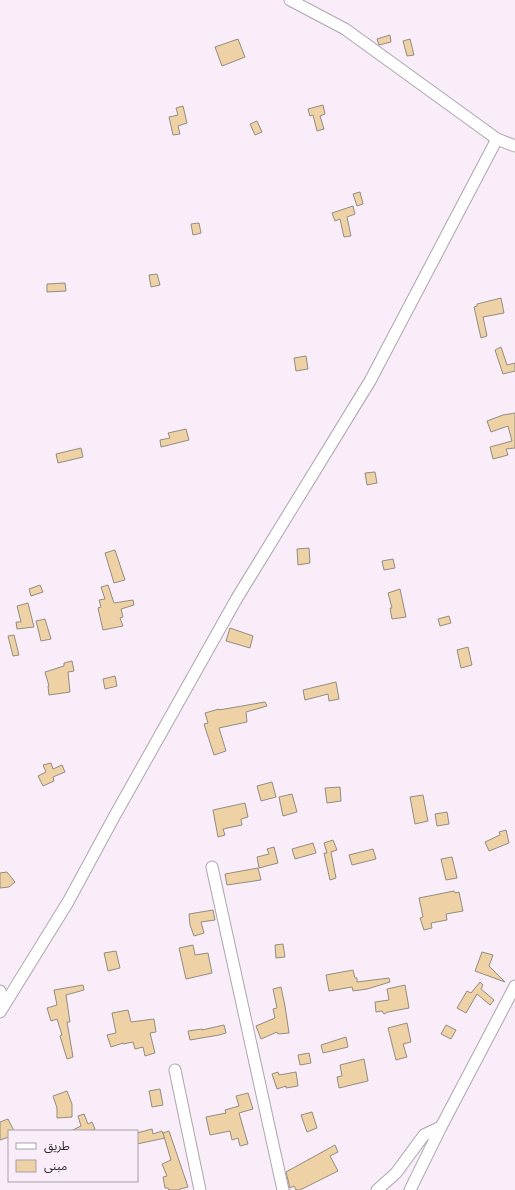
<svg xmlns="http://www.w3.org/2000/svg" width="515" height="1190" font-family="Mulish,'Noto Sans Arabic',sans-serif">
  <rect width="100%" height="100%" fill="#f8edf8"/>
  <!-- building -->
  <g fill="#eed2a6" stroke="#938c81">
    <polygon points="390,35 391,42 379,45 377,39"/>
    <polygon points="238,39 245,57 222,66 215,47"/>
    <polygon points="410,39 414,55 407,56 403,41"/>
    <polygon points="323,105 325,114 320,116 324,129 317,131 313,115 310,116 308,109"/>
    <polygon points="183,106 187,123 178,126 180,134 173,135 169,117 178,115 176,108"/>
    <polygon points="257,121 262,132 255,135 250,124"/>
    <polygon points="360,192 363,204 357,206 353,194"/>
    <polygon points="353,206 355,214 347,217 351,236 344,237 340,219 335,221 332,213"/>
    <polygon points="199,223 201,233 193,235 191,224"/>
    <polygon points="157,274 160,285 151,287 149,275"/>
    <polygon points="65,283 66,291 47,292 47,284"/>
    <polygon points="501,298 504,313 483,317 487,336 481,338 474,307 477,306 477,304"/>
    <polygon points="501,347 507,365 515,363 515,371 503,374 495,350"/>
    <polygon points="306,356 308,369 296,371 294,358"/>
    <polygon points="515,413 515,448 506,449 508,455 493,459 490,447 512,441 508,426 491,432 487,421 503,415"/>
    <polygon points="186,429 189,440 161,447 160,440 170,438 168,433"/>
    <polygon points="81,448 83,457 58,463 56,454"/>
    <polygon points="375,472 377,483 367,485 365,473"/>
    <polygon points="309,548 310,563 298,565 297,549"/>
    <polygon points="115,550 125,580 114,583 105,553"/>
    <polygon points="393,559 395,568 384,570 382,561"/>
    <polygon points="40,585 43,592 31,596 29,589"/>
    <polygon points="108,585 114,603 133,600 134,605 121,609 123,617 120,618 123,626 103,630 98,608 101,607 99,600 105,599 101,587"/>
    <polygon points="400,589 406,617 392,619 390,608 392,608 388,593"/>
    <polygon points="28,603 34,627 17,629 16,622 21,622 17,606"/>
    <polygon points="449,616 451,623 440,626 438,619"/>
    <polygon points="45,619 51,639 41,641 36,621"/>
    <polygon points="230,628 253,636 250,648 226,641"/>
    <polygon points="14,635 19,655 13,656 8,636"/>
    <polygon points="468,647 472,665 461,668 457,650"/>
    <polygon points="72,661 74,671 68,672 70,692 49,695 48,686 49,686 45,672 64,666 64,663"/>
    <polygon points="115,676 117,686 105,689 103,679"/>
    <polygon points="336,682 339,699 329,701 328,694 305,700 303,690"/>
    <polygon points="265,702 267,706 246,712 247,722 219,728 226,751 214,755 204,724 208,723 205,713 219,709 219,710"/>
    <polygon points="51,763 53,769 62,765 65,772 53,777 54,781 43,786 38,776 46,772 43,765"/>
    <polygon points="272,782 276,797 261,801 257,786"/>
    <polygon points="340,787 341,801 327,803 325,788"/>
    <polygon points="292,794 297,812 283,816 279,797"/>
    <polygon points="423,795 428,821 415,824 410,797"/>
    <polygon points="245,803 248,817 241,819 242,825 223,829 225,835 218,837 213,810"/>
    <polygon points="447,812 449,824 437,826 435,814"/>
    <polygon points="506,830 509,843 489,851 485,842 500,835 499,832"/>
    <polygon points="333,840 337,850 331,852 336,878 330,880 324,853 327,853 324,843"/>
    <polygon points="313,843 316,853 295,859 292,849"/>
    <polygon points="274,847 278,863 259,868 257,857 269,854 267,849"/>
    <polygon points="373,849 376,859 352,865 349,855"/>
    <polygon points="452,857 457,878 446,880 441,859"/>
    <polygon points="258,868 261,880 227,885 225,874"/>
    <polygon points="7,872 15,882 9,887 0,888 0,873"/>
    <polygon points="454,891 455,893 459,892 463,911 446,914 447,920 431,923 432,928 424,930 420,918 423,917 419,898"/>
    <polygon points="213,910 215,920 201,922 204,933 194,936 190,925 189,914"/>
    <polygon points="283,944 285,957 276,958 275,945"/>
    <polygon points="193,945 195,955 208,953 212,973 186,979 179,948"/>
    <polygon points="116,951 120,968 108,971 104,953"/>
    <polygon points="482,952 493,955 489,966 505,982 475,971"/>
    <polygon points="353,970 355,978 357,978 357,982 389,978 390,982 367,989 353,991 352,987 329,991 326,975"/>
    <polygon points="480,982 483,985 481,989 494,1000 490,1005 477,994 466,1013 457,1008 467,991 471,993"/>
    <polygon points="83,985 84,990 66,995 70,1022 67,1022 73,1057 67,1059 60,1036 62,1035 57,1019 51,1021 47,1008 57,1005 54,990"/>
    <polygon points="405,985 409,1008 388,1012 384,1014 382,1011 376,1012 375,1002 389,1000 387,989"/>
    <polygon points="281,987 285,1006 289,1033 278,1034 277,1032 261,1039 256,1026 275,1018 273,1009 277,1008 273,989"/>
    <polygon points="128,1010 131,1022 154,1019 156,1032 150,1033 155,1053 145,1056 143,1047 135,1049 133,1042 123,1044 123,1043 111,1047 107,1035 116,1033 112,1013"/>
    <polygon points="407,1023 411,1042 403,1044 407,1057 396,1060 388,1028"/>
    <polygon points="224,1025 226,1033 219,1035 190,1040 188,1031 202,1029 202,1030"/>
    <polygon points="446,1025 456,1030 451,1039 441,1034"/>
    <polygon points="346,1037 348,1047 323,1053 321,1045"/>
    <polygon points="309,1053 311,1063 300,1065 298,1055"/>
    <polygon points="364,1059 368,1081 339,1088 337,1077 342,1076 340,1065"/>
    <polygon points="278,1072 279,1075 296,1072 298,1086 286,1088 286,1086 277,1089 272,1074"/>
    <polygon points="160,1089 163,1105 152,1107 149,1091"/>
    <polygon points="67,1091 72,1104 72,1117 57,1118 57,1108 53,1096"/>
    <polygon points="248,1093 253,1109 239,1113 248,1144 240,1146 238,1138 232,1140 230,1131 210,1135 206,1117 226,1113 225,1110 239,1106 236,1096"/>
    <polygon points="312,1112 317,1128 307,1132 301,1115"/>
    <polygon points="84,1114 88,1124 92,1122 95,1129 91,1131 71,1131 81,1126 78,1116"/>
    <polygon points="8,1119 14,1131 9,1131 9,1137 0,1140 0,1122"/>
    <polygon points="152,1129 153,1134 162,1131 165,1138 137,1144 137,1133"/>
    <polygon points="169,1131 188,1187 180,1189 180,1190 169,1190 168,1188 165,1188 163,1177 167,1176 162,1164 171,1160 163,1133"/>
    <polygon points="335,1145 338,1152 330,1156 338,1171 300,1190 296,1190 294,1186 290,1188 286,1172"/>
  </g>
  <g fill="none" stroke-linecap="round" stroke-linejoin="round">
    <!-- minor casing -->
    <g stroke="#aea4ae" stroke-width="13">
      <g id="minor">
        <polyline points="290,0 345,29 497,139 515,146"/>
        <polyline points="212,867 283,1190"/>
        <polyline points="0,991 4,1005"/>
        <polyline points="0,1012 68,902 114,817 237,598 370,381 497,139"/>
        <polyline points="175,1070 200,1190"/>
        <polyline points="377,1190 396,1173 424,1135 441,1127"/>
        <polyline points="410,1190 441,1127 515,986"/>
      </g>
    </g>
    <!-- minor -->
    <use href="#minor" stroke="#fff" stroke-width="11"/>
  </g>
  <!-- legend -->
  <rect x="8" y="1130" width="130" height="52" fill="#f8edf8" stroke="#a89fa7"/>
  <rect x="16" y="1143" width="20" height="6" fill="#ffffff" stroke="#a89fa7"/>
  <text x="44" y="1150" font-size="12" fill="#2f2a2e">طريق</text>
  <rect x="16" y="1160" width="20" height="12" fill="#eed2a6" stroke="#a89fa7"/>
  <text x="44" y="1170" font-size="12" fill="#2f2a2e">مبنى</text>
</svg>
